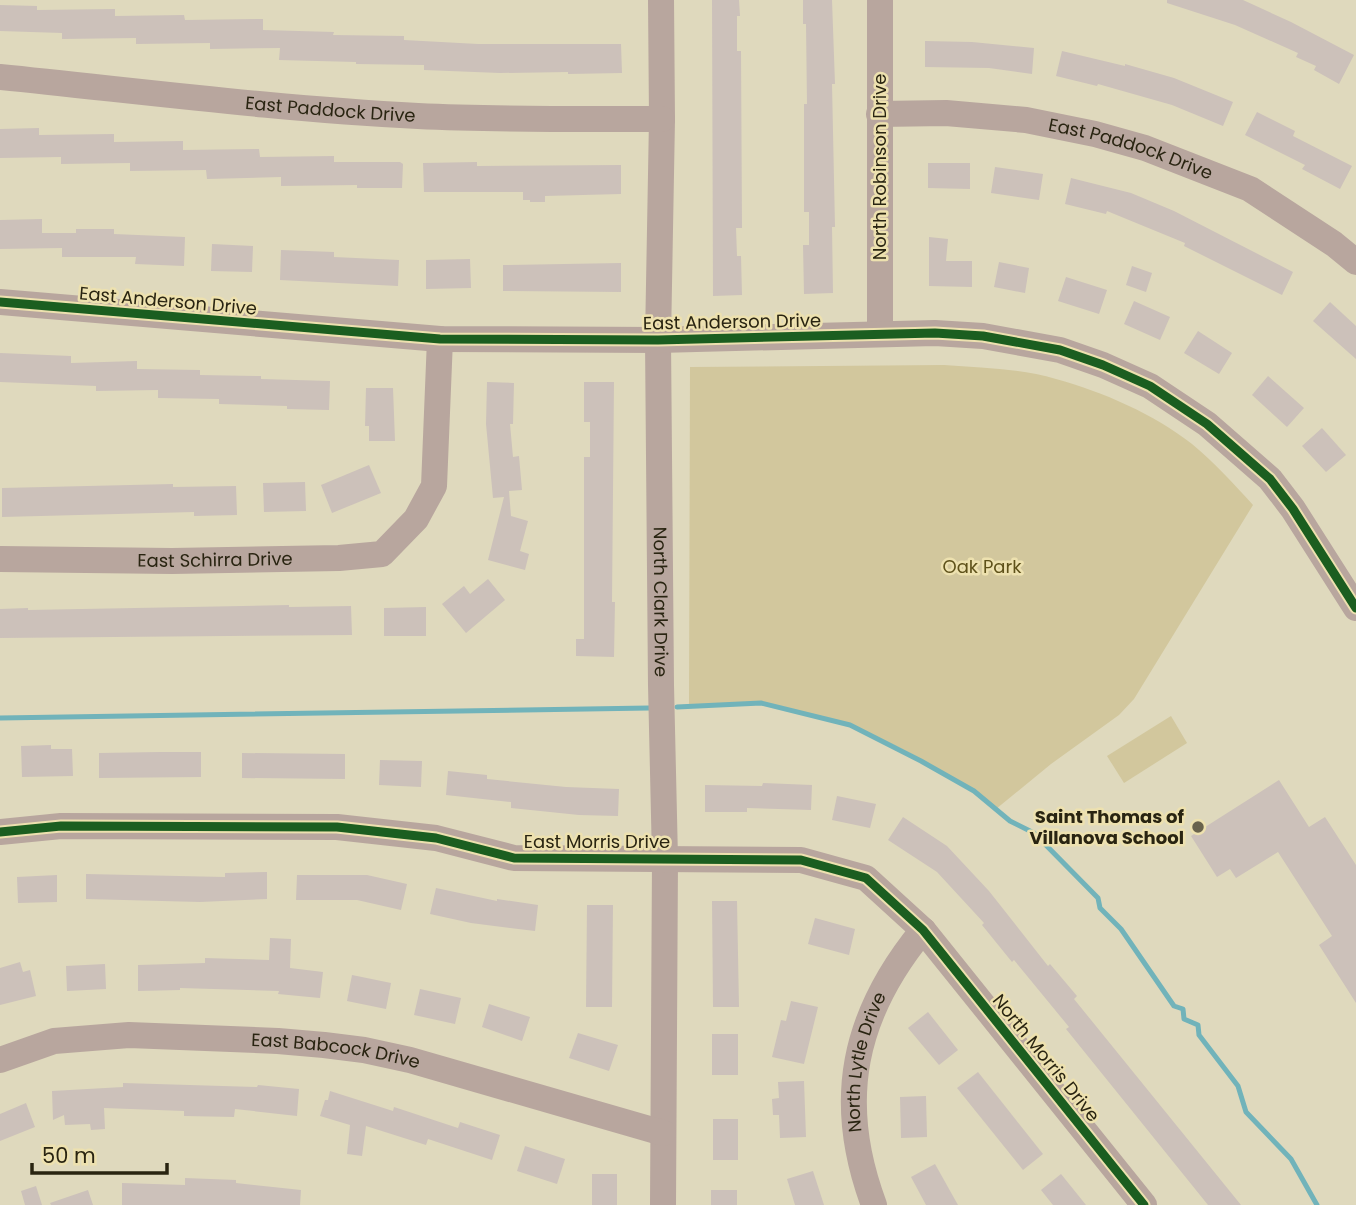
<svg xmlns="http://www.w3.org/2000/svg" width="1356" height="1205" font-family="Poppins,sans-serif">
  <rect width="100%" height="100%" fill="#dfd9bd"/>
  <!-- green -->
  <g fill="#d2c79d">
    <path d="M 944,365 C 981,368 1020,368 1056,379 C 1103,392 1154,414 1192,444 C 1214,462 1234,484 1253,505 L 1134,699 L 1119,715 L 1051,764 L 996,809 C 930,756 847,717 764,704 C 740,700 712,706 689,707 L 690,367 Z"/>
    <polygon points="1171,716 1187,743 1124,783 1107,756"/>
  </g>
  <g fill="none" stroke-linecap="round" stroke-linejoin="round">
    <!-- stream -->
    <g stroke="#71b3ba" stroke-width="5">
      <polyline points="677,707 761,703 850,725 921,761 974,791 1010,821 1034,833 1098,898 1100,908 1121,929 1174,1006 1183,1009 1184,1019 1198,1025 1199,1035 1238,1086 1246,1112 1291,1159 1317,1205"/>
      <polyline points="0,718 649,708"/>
    </g>
  </g>
  <!-- building -->
  <g fill="#ccc1ba">
    <polygon points="712,0 739,0 740,16 737,16 737,51 741,51 742,228 736,228 737,256 741,256 742,295 713,296"/>
    <polygon points="803,0 832,0 835,84 832,84 835,227 832,227 833,293 804,294 803,245 809,245 809,212 804,212 804,104 807,104 806,24 803,24"/>
    <polygon points="1167,0 1243,0 1291,22 1354,55 1339,84 1314,70 1316,66 1296,57 1298,53 1235,25 1167,3"/>
    <polygon points="0,5 37,6 37,10 115,9 115,16 184,15 185,20 263,19 263,30 334,32 333,35 404,36 404,40 478,44 621,44 622,73 568,74 568,72 500,73 424,70 424,65 356,64 356,62 279,60 280,48 210,49 210,43 136,44 136,38 62,39 62,33 0,31"/>
    <polygon points="925,41 972,42 1034,48 1032,74 989,68 925,67"/>
    <polygon points="1062,51 1125,66 1125,64 1174,78 1233,102 1223,126 1172,105 1098,84 1097,86 1056,76"/>
    <polygon points="1257,112 1295,131 1293,136 1352,166 1340,189 1302,169 1305,165 1245,135"/>
    <polygon points="39,128 39,135 114,134 114,142 183,141 183,150 259,149 260,157 334,156 334,162 400,162 403,164 402,188 357,188 357,185 281,186 281,177 207,179 206,170 130,171 130,163 61,164 61,157 0,158 0,129"/>
    <polygon points="477,162 477,166 621,165 621,194 545,196 545,202 530,202 530,200 523,200 523,192 424,192 423,163"/>
    <polygon points="928,163 970,163 970,189 928,188"/>
    <polygon points="995,167 1043,174 1039,200 991,193"/>
    <polygon points="1071,178 1131,193 1174,211 1293,272 1282,295 1184,246 1185,243 1107,211 1106,214 1065,204"/>
    <polygon points="42,219 42,233 76,233 76,229 114,229 114,234 185,237 184,266 135,264 136,257 62,257 62,248 0,249 0,220"/>
    <polygon points="929,237 948,239 946,261 972,261 972,287 929,286"/>
    <polygon points="212,244 253,246 252,272 211,271"/>
    <polygon points="281,250 334,252 334,257 399,260 398,286 280,280"/>
    <polygon points="470,259 471,288 426,289 426,260"/>
    <polygon points="999,262 1029,268 1025,293 994,287"/>
    <polygon points="621,263 621,292 503,291 503,265"/>
    <polygon points="1132,266 1152,273 1146,292 1126,285"/>
    <polygon points="1066,277 1107,290 1099,314 1058,301"/>
    <polygon points="1134,301 1170,317 1160,340 1124,324"/>
    <polygon points="1330,302 1356,326 1356,359 1313,321"/>
    <polygon points="1198,331 1232,353 1219,374 1184,353"/>
    <polygon points="0,353 71,356 71,363 137,361 137,369 200,370 200,375 261,376 261,379 330,381 329,410 287,409 287,406 219,404 219,399 158,398 158,390 96,391 96,386 0,382"/>
    <polygon points="1268,376 1304,408 1287,427 1252,395"/>
    <polygon points="487,382 514,383 513,424 510,424 513,457 519,456 522,490 509,491 511,516 528,521 520,551 529,554 525,570 488,560 504,497 493,498 486,424"/>
    <polygon points="584,382 614,382 612,602 615,602 614,657 576,656 576,639 584,639 584,457 590,457 590,422 584,422"/>
    <polygon points="366,388 393,388 395,441 369,441 369,426 365,426"/>
    <polygon points="1322,428 1346,455 1326,472 1302,446"/>
    <polygon points="369,465 381,493 332,513 321,485"/>
    <polygon points="305,482 306,511 264,512 263,483"/>
    <polygon points="173,484 173,487 236,486 237,515 194,516 194,512 2,517 2,488"/>
    <polygon points="488,579 505,600 466,633 442,604 464,586 470,594"/>
    <polygon points="289,605 289,607 351,606 352,635 0,638 0,609 28,608 28,610"/>
    <polygon points="426,607 426,636 384,636 384,608"/>
    <polygon points="51,745 51,749 72,749 73,776 22,777 21,746"/>
    <polygon points="160,752 201,752 201,777 99,778 99,753"/>
    <polygon points="242,753 345,754 345,779 242,778"/>
    <polygon points="380,760 422,761 421,787 379,785"/>
    <polygon points="448,771 487,775 487,779 566,787 619,789 618,816 579,815 511,808 511,802 446,795"/>
    <polygon points="1279,780 1309,827 1325,817 1356,865 1356,1003 1319,945 1332,936 1278,852 1236,878 1230,869 1217,877 1191,836"/>
    <polygon points="763,783 812,785 811,810 747,808 747,812 705,812 705,785 762,786"/>
    <polygon points="837,796 876,804 870,828 832,820"/>
    <polygon points="903,817 947,846 989,891 1048,966 1050,964 1077,996 1074,999 1241,1205 1208,1205 1066,1029 1069,1027 1014,960 1012,962 982,925 984,923 937,872 888,840"/>
    <polygon points="267,872 267,899 200,902 86,899 86,874 225,877 225,873"/>
    <polygon points="57,875 57,902 18,903 17,877"/>
    <polygon points="297,875 367,875 407,884 401,910 357,900 296,900"/>
    <polygon points="436,888 497,901 497,899 538,905 535,931 471,923 430,914"/>
    <polygon points="712,901 737,901 739,1007 713,1007"/>
    <polygon points="587,905 613,905 612,1007 586,1007"/>
    <polygon points="815,918 855,929 849,955 808,944"/>
    <polygon points="270,938 291,939 290,968 323,972 320,998 278,994 279,991 180,988 180,990 138,991 138,965 205,963 205,958 269,960"/>
    <polygon points="20,962 23,972 30,970 36,996 0,1005 0,968"/>
    <polygon points="105,964 106,989 67,991 66,966"/>
    <polygon points="352,975 391,983 386,1009 347,1001"/>
    <polygon points="420,989 461,998 455,1024 414,1015"/>
    <polygon points="791,1001 818,1007 804,1064 772,1057 781,1020 786,1021"/>
    <polygon points="489,1004 530,1017 522,1041 482,1027"/>
    <polygon points="928,1012 958,1050 939,1065 908,1028"/>
    <polygon points="578,1033 618,1045 609,1071 569,1058"/>
    <rect x="712" y="1034" width="26" height="41"/>
    <polygon points="978,1072 1043,1154 1023,1170 957,1088"/>
    <polygon points="804,1081 806,1137 780,1138 779,1115 773,1115 772,1099 779,1098 778,1082"/>
    <polygon points="123,1083 257,1087 258,1085 299,1089 297,1116 235,1109 234,1117 184,1116 184,1111 104,1108 105,1129 91,1130 90,1124 65,1125 64,1115 53,1120 52,1091 123,1087"/>
    <polygon points="330,1091 393,1111 394,1107 458,1128 460,1122 500,1135 492,1160 428,1139 426,1145 366,1126 362,1156 347,1154 350,1125 320,1116 325,1100 328,1100"/>
    <polygon points="926,1096 927,1137 901,1138 900,1097"/>
    <polygon points="26,1103 35,1127 0,1141 0,1114"/>
    <rect x="713" y="1119" width="25" height="41"/>
    <polygon points="525,1146 565,1159 557,1184 517,1171"/>
    <polygon points="935,1164 958,1205 926,1205 911,1177"/>
    <polygon points="813,1171 824,1205 795,1205 787,1179"/>
    <rect x="592" y="1174" width="25" height="31"/>
    <polygon points="1061,1174 1086,1205 1053,1205 1041,1190"/>
    <polygon points="185,1178 236,1180 236,1183 301,1190 300,1205 122,1205 122,1183 185,1185"/>
    <polygon points="36,1186 42,1205 25,1205 21,1191"/>
    <polygon points="88,1190 93,1205 51,1205 50,1203"/>
    <rect x="711" y="1190" width="26" height="15"/>
  </g>
  <g fill="none" stroke-linecap="round" stroke-linejoin="round">
    <!-- minor -->
    <g stroke="#b8a69e" stroke-width="26">
      <path id="s1" d="M 661,0 L 662,119 L 658,340 L 661,685 L 665,859 L 663,1205"/>
      <polyline points="880,0 880,333"/>
      <path id="s2" d="M 0,77 C 139,91 278,109 418,116 C 499,120 581,119 662,119"/>
      <path id="s3" d="M 879,114 L 946,113 L 1026,120 L 1095,134 L 1145,148 L 1250,189 L 1334,244 L 1356,262"/>
      <polyline points="0,302 440,339 658,340 935,333 983,336 1060,350 1103,365 1150,386 1207,424 1270,479 1293,509 1356,608"/>
      <path id="s4" d="M 0,559 L 172,561 L 339,558 L 382,554 L 416,519 L 434,486 L 440,339"/>
      <polyline points="0,832 61,826 337,827 436,838 514,858 801,860 866,878 923,930 1144,1205"/>
      <path id="s5" d="M 0,1060 L 54,1041 L 129,1035 L 278,1041 L 324,1045 L 364,1050 L 410,1060 L 663,1133"/>
      <path id="s6" d="M 874,1205 C 835,1101 853,1015 923,930"/>
    </g>
    <!-- cycleway casing -->
    <g stroke="#ede1af" stroke-width="13">
      <g id="cycleway">
        <polyline points="0,302 440,339 658,340 935,333 983,336 1060,350 1103,365 1150,386 1207,424 1270,479 1293,509 1356,608"/>
        <polyline points="0,832 61,826 337,827 436,838 514,858 801,860 866,878 923,930 1144,1205"/>
      </g>
    </g>
    <!-- cycleway -->
    <use href="#cycleway" stroke="#1b5e20" stroke-width="9"/>
  </g>
  <!-- markers -->
  <circle fill="#69634d" stroke="#ede1af" stroke-width="2.5" cx="1198" cy="827" r="7"/>
  <g text-anchor="middle" stroke-width="5" stroke-linejoin="round" paint-order="stroke">
    <!-- street labels -->
    <g font-size="18" fill="#292411" stroke="#ede1af">
      <text dy="6" stroke="none"><textPath href="#s2" startOffset="332">East Paddock Drive</textPath></text>
      <text dy="6" stroke="none"><textPath href="#s3" startOffset="256">East Paddock Drive</textPath></text>
      <text transform="translate(880 167) rotate(-90)" y="6">North Robinson Drive</text>
      <text transform="translate(168 301) rotate(5)" y="6">East Anderson Drive</text>
      <text transform="translate(732 322) rotate(-1)" y="6">East Anderson Drive</text>
      <text dy="6" stroke="none"><textPath href="#s4" startOffset="215">East Schirra Drive</textPath></text>
      <text dy="6" stroke="none"><textPath href="#s1" startOffset="602">North Clark Drive</textPath></text>
      <text x="597" y="848">East Morris Drive</text>
      <text dy="6" stroke="none"><textPath href="#s5" startOffset="340">East Babcock Drive</textPath></text>
      <text transform="translate(1046 1058) rotate(51)" y="6">North Morris Drive</text>
      <text dy="6" stroke="none"><textPath href="#s6" startOffset="147">North Lytle Drive</textPath></text>
    </g>
    <!-- park labels -->
    <g font-size="18" fill="#5e511a" stroke="#ede1af">
      <text x="982" y="573">Oak Park</text>
    </g>
    <!-- poi labels -->
    <g font-size="18" font-weight="bold" fill="#292411" stroke="#ede1af" text-anchor="end">
      <text x="1184" y="823">Saint Thomas of<tspan x="1184" dy="21">Villanova School</tspan></text>
    </g>
  </g>
  <!-- scale -->
  <path d="M32 1163v10h135v-10" fill="none" stroke="#292411" stroke-width="3.5"/>
  <text x="42" y="1163" font-size="21" fill="#292411" stroke="#ede1af" stroke-width="5" paint-order="stroke">50 m</text>
</svg>
